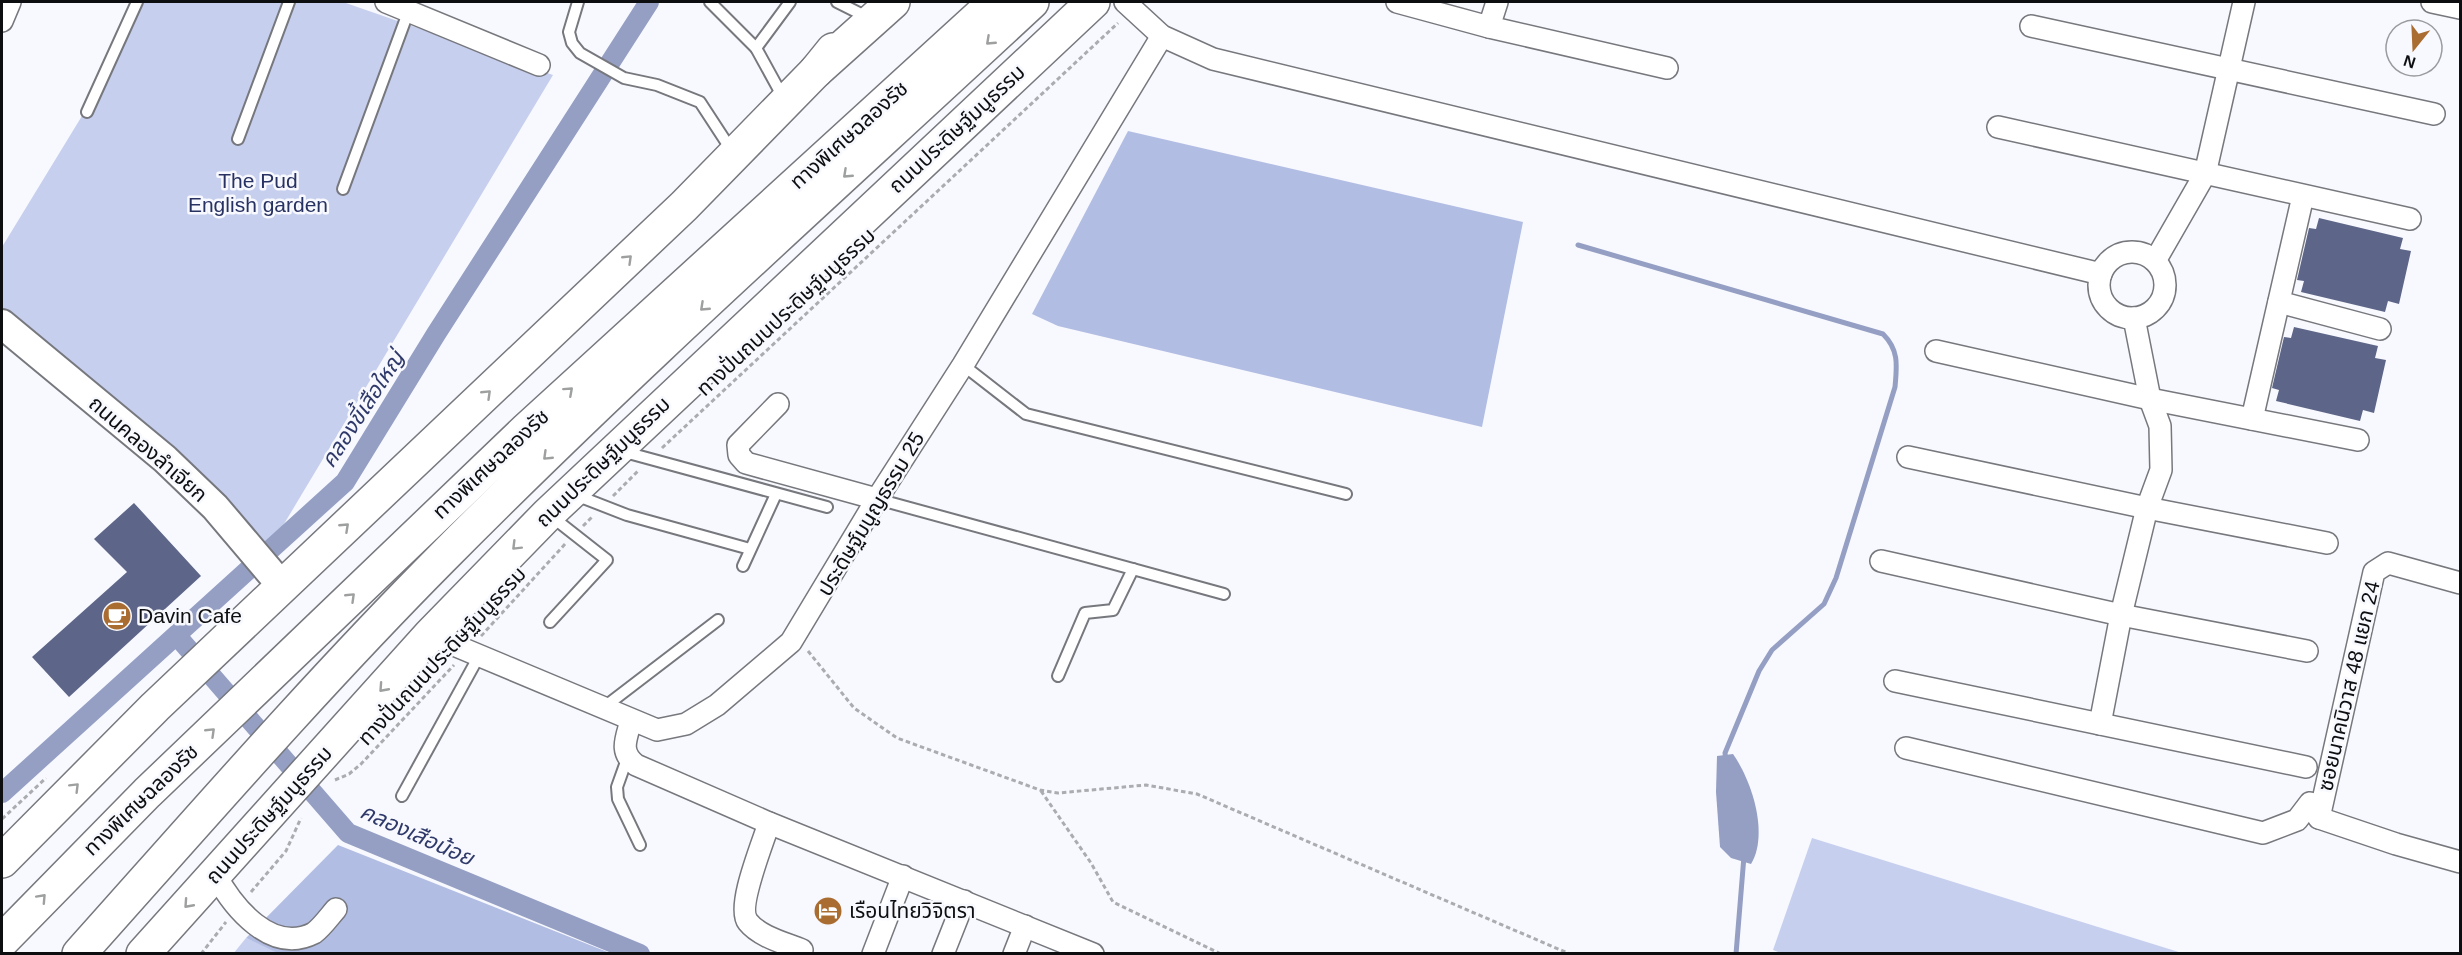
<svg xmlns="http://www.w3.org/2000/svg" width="2462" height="955" font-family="Helvetica,'Noto Sans Thai',sans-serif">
  <rect width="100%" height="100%" fill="#f8f9fe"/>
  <!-- green -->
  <g fill="#c6cfee">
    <polygon points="130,2 343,2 553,75 266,554 2,324 2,247 85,111"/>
    <polygon points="1812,838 2182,953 1781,953 1773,950"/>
    <polygon points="246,938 280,953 233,954"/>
  </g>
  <!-- forest -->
  <g fill="#b2bde3">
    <polygon points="1128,131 1523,222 1482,427 1058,326 1032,314"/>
    <polygon points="338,845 610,953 280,954 246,938"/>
  </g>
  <!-- water -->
  <path fill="#949fc3" d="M 1733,754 C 1752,781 1769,834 1751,864 L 1731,858 L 1720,847 L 1716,792 L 1717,756 Z"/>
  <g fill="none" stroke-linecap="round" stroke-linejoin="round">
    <!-- stream -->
    <g stroke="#949fc3" stroke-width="5">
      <path d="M 1578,245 L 1883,334 C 1899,350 1897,365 1895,387 L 1836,578 L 1824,604 L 1772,650 L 1759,671 L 1725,753 L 1726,761"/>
      <polyline points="1736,954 1744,856"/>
    </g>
    <!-- canal -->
    <g stroke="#949fc3" stroke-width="20">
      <polyline points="177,636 348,833 640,954"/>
      <polyline points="2,793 345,482 436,334 649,2"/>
    </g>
  </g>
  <!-- building -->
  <g fill="#5d6688">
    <polygon points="2319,218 2403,238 2400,249 2411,251 2399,304 2388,301 2385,312 2301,292 2304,281 2297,280 2309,228 2316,229"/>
    <polygon points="2294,327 2378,346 2375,358 2386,360 2374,413 2363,410 2360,421 2276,401 2279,390 2272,388 2284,337 2291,338"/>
    <polygon points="134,503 201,576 69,697 32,657 127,572 94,539"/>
  </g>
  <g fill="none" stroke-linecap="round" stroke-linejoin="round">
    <!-- lane casing -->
    <g stroke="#77787e" stroke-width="14">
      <g id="lane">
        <polyline points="578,2 569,32 572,43 580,53 624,78 657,85 700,102 732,151"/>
        <polyline points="710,2 756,48 784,99"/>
        <polyline points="837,2 861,14"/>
        <polyline points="756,48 790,2"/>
        <polyline points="87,112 137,2"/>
        <polyline points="238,139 289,2"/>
        <polyline points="343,189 409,10"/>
        <polyline points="963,365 1026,414 1346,494"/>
        <polyline points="621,451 827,507"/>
        <polyline points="573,494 627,515 750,549"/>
        <polyline points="877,499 1224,594"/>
        <polyline points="743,566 776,494"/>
        <polyline points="550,622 607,560 551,516"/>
        <polyline points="1058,676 1085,613 1113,610 1133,569"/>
        <polyline points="603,708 718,620"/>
        <polyline points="627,759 617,787 618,799 640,845"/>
        <polyline points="402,796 479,656"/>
      </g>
    </g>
    <!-- street casing -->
    <g stroke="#77787e" stroke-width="24">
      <g id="street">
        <polyline points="386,2 539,65"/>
        <polyline points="1125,2 1162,36 1213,59 2101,274"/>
        <polyline points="1397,2 1489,27 1497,2"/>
        <polyline points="2432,2 2460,8"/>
        <polyline points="2,21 10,2"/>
        <polyline points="2031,26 2434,114"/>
        <polyline points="1489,27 1667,68"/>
        <polyline points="1998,127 2410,219"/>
        <circle cx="2132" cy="285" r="33"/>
        <polyline points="2155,261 2205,174 2244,2"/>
        <polyline points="2279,302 2380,329"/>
        <polyline points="1936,351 2150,399 2358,440"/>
        <polyline points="778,404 738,445 739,455 746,463 877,499"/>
        <polyline points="2252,419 2303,196"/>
        <polyline points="1908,457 2147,508 2327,543"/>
        <polyline points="1881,561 2121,615 2307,651"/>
        <polyline points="430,635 657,730 686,724 717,705 791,642 877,499 963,365 1162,36"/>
        <polyline points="1895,681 2306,767"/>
        <path d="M 631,721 C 626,739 619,752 636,765 L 769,823 L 1093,954"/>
        <polyline points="2100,724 2121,615 2147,508 2161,470 2160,426 2150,399 2134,318"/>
        <polyline points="1906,748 2263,833 2297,820 2310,803 2319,818 2396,844 2460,862"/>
        <polyline points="2319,818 2374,572 2388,563 2460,583"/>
        <path d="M 769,823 C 763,843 736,907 748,922 C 760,937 785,943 802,950"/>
        <path d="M 215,874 C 233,907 271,955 314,933 C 322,927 329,917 336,909"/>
        <polyline points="873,954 903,876"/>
        <polyline points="943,954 964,901"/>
        <polyline points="1014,954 1025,926"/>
      </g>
    </g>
    <!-- secondary casing -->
    <g stroke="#77787e" stroke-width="32">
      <polyline id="secondary" points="2,324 165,459 215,507 282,586"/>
    </g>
    <!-- primary casing -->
    <g stroke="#77787e" stroke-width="36">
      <g id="primary">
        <polyline points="2,861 155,707 684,206 816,71 833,50"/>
        <polyline points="143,954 430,635 548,514 1093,2"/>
      </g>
    </g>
    <!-- highway casing -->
    <g stroke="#77787e" stroke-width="36">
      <g id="highway">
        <polyline points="816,71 893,2"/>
        <polyline points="2,941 147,793 527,429 995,2"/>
        <path d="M 79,954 C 198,821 315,686 441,559 C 631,367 834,186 1032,2"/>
      </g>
    </g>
    <!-- path -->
    <g stroke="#abacb0" stroke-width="3" stroke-dasharray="4.5 3" stroke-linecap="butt">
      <polyline points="662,448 1118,23"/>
      <polyline points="613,496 638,471"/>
      <polyline points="583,526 593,516"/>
      <polyline points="481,636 566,543"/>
      <polyline points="808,651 854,708 897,738 1040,790 1058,793 1146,785 1197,794 1570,954"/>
      <polyline points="335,780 349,774 361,764 454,665"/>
      <polyline points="1041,791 1091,863 1113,902 1221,954"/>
      <polyline points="2,819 46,778"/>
      <polyline points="251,892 286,851 301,818"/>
      <polyline points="201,954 226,922"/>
    </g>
    <!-- lane -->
    <use href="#lane" stroke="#fff" stroke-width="10"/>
    <!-- street -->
    <use href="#street" stroke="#fff" stroke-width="21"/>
    <!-- secondary -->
    <use href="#secondary" stroke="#fff" stroke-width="28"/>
    <!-- primary -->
    <use href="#primary" stroke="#fff" stroke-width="33"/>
    <!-- highway -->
    <use href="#highway" stroke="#fff" stroke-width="33"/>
  </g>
  <!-- one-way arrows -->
  <defs><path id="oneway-chevron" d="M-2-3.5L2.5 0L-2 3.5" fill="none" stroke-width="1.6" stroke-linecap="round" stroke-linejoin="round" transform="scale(1.5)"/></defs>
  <g stroke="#9e9f9f">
    <use href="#oneway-chevron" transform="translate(990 41) rotate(137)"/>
    <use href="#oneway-chevron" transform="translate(847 174) rotate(137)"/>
    <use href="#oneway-chevron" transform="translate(628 259) rotate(-44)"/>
    <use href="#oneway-chevron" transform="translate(704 307) rotate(137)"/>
    <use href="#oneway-chevron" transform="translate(569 391) rotate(-42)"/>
    <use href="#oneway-chevron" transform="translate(487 394) rotate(-44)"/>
    <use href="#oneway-chevron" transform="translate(547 456) rotate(136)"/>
    <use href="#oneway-chevron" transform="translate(345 527) rotate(-43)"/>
    <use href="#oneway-chevron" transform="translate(516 546) rotate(135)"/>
    <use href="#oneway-chevron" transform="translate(351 597) rotate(-44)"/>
    <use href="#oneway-chevron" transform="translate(383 688) rotate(132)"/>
    <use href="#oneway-chevron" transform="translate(211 732) rotate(-44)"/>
    <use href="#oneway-chevron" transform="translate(75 787) rotate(-45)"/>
    <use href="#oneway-chevron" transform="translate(42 898) rotate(-47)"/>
    <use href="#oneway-chevron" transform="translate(188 904) rotate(132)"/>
  </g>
  <!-- icons -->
  <defs>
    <g id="cafe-disc" transform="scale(1.5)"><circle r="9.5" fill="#aa6d31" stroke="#f8f9fe"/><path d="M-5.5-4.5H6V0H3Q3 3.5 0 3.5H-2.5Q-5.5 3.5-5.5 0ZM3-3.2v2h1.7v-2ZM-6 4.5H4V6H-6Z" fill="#fff"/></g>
    <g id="hotel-disc" transform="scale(1.5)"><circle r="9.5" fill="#aa6d31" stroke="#f8f9fe"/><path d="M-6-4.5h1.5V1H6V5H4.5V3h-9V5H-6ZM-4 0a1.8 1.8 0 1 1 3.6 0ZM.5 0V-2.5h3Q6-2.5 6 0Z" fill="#fff"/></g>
  </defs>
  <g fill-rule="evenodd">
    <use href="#cafe-disc" x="117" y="616"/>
    <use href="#hotel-disc" x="828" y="911"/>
  </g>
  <g text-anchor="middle" stroke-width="5" stroke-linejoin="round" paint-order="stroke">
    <!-- street labels -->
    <g font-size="21" fill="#0d0e10" stroke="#f8f9fe">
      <text transform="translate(957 129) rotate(-43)" y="7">ถนนประดิษฐ์มนูธรรม</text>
      <text transform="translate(849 135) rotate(-42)" y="7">ทางพิเศษฉลองรัช</text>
      <text transform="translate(786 312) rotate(-43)" y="7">ทางปั่นถนนประดิษฐ์มนูธรรม</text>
      <text transform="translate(148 449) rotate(41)" y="7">ถนนคลองลำเจียก</text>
      <text transform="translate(603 462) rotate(-44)" y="7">ถนนประดิษฐ์มนูธรรม</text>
      <text transform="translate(491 464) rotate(-43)" y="7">ทางพิเศษฉลองรัช</text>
      <text transform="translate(871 514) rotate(-59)" y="7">ประดิษฐ์มนูญธรรม 25</text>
      <text transform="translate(442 656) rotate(-47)" y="7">ทางปั่นถนนประดิษฐ์มนูธรรม</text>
      <text transform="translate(2349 686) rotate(-77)" y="7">ซอยนาคนิวาส 48 แยก 24</text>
      <text transform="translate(141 800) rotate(-44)" y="7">ทางพิเศษฉลองรัช</text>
      <text transform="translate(269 815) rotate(-48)" y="7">ถนนประดิษฐ์มนูธรรม</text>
    </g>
    <!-- park labels -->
    <g font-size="21" fill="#283262" stroke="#f8f9fe">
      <text x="258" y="188">The Pud<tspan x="258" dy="24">English garden</tspan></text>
    </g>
    <!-- poi labels -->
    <g font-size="21" fill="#0d0e10" stroke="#f8f9fe" text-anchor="start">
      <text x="138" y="623">Davin Cafe</text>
      <text x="849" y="918">เรือนไทยวิจิตรา</text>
    </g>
    <!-- water labels -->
    <g font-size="22" font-style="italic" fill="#2f3a6a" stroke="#f8f9fe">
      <text transform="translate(362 409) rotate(-57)" y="8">คลองขี้เสือใหญ่</text>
      <text transform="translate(417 834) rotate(24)" y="8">คลองเสือน้อย</text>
    </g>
  </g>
  <!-- border -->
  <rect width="2462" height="955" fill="none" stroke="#0d0e10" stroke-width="6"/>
  <!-- north arrow -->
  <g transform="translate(2414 48) rotate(198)"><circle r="28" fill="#f8f9fe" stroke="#9a9b9f" stroke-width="1.5"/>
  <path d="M0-4.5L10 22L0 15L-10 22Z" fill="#aa6d31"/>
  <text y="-9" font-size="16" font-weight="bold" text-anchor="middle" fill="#0d0e10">N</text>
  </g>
</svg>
